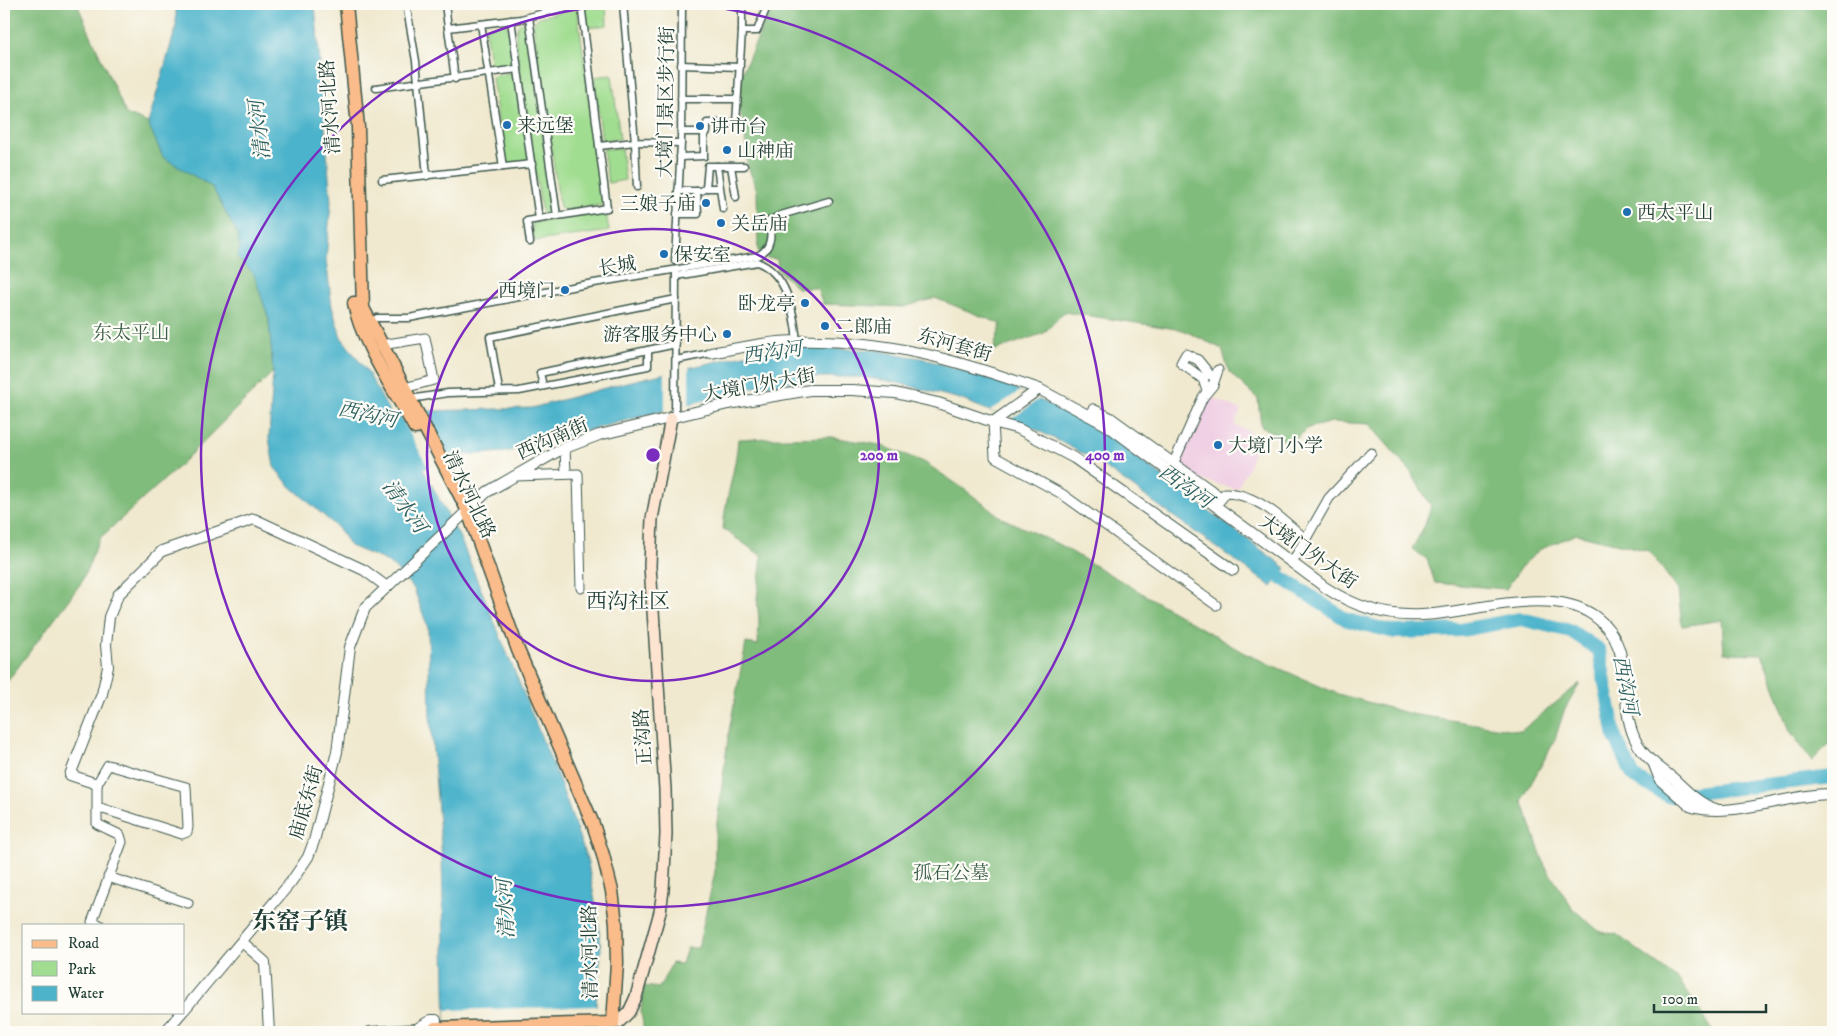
<svg xmlns="http://www.w3.org/2000/svg" width="1837" height="1036" font-family="'IM FELL DW Pica','Noto Serif SC',serif">
  <rect width="100%" height="100%" fill="#fdfcf7"/>
  <filter id="ink" filterUnits="userSpaceOnUse"><feTurbulence type="fractalNoise" baseFrequency=".02" numOctaves="2"/><feDisplacementMap in="SourceGraphic" scale="10" xChannelSelector="R" yChannelSelector="G"/><feConvolveMatrix kernelMatrix="1 2 1 2 8 2 1 2 1" color-interpolation-filters="sRGB"/></filter>
  <filter id="wash" filterUnits="userSpaceOnUse"><feTurbulence type="fractalNoise" baseFrequency=".0096" numOctaves="4" result="noise"/><feDisplacementMap in="SourceGraphic" scale="20" xChannelSelector="R" yChannelSelector="G"/><feGaussianBlur stdDeviation="1.12" result="paint"/><feColorMatrix in="noise" values="0 0 0 0 0 0 0 0 0 0 0 0 0 0 0 0 0 1.4 0 .05"/><feComposite in="paint" operator="in"/></filter>
  <g filter="url(#wash)">
    <rect width="100%" height="100%" fill="#f0e9cf"/>
    <!-- built -->
    <polygon fill="#f0d0e4" points="1207,395 1241,410 1234,425 1250,431 1251,437 1256,439 1250,464 1237,489 1201,480 1179,463 1179,452"/>
    <!-- green -->
    <g fill="#a1dd91" stroke="#608d62">
      <polygon points="584,4 606,4 607,25 587,28"/>
      <polygon points="577,8 603,201 602,205 565,210 560,208 533,24 539,17"/>
      <path d="M 521,22 L 527,26 L 554,211 L 546,215 L 542,214 L 518,58 C 517,46 512,30 521,22 Z"/>
      <polygon points="506,23 509,30 514,64 512,67 493,71 491,68 485,28"/>
      <polygon points="513,72 516,74 529,158 527,162 507,165 504,161 492,78 494,76"/>
      <polygon points="612,75 620,139 602,141 594,77"/>
      <polygon points="621,148 625,180 608,183 603,149"/>
      <polygon points="606,211 609,231 534,241 532,223"/>
    </g>
    <!-- forest -->
    <g fill="#80bc7b" stroke="#507c58">
      <path d="M 4,4 L 77,4 L 126,114 L 148,123 L 163,157 L 212,187 L 239,236 L 240,249 L 237,258 C 242,263 250,268 254,274 C 270,297 271,345 273,372 L 177,468 L 100,538 L 81,583 L 4,686 Z"/>
      <polygon points="773,4 1833,4 1833,740 1812,761 1790,731 1762,654 1724,653 1722,620 1682,626 1678,590 1649,551 1576,534 1539,550 1520,568 1506,589 1435,583 1427,559 1412,549 1425,525 1431,506 1410,471 1369,424 1332,422 1308,428 1290,444 1261,426 1258,399 1229,372 1222,349 1183,330 1064,312 1044,333 993,351 1001,324 935,298 904,307 823,304 817,288 797,288 778,270 777,259 767,258 758,251 757,190 747,164 744,123 738,109 742,73"/>
      <path d="M 831,437 L 880,445 L 924,462 L 964,489 L 1002,518 L 1058,544 L 1244,653 L 1338,694 L 1411,714 L 1521,731 L 1580,683 L 1564,711 L 1554,742 L 1522,800 L 1545,866 L 1573,909 L 1600,932 L 1616,934 L 1679,980 L 1714,1032 L 644,1032 L 641,1011 L 644,986 L 659,988 L 672,963 L 682,964 L 687,948 L 698,948 L 715,872 L 715,838 L 729,731 L 746,643 L 758,645 L 759,620 L 757,598 L 762,556 L 723,529 C 725,498 736,470 738,439 Z"/>
    </g>
    <!-- water -->
    <polygon fill="#4cb3cb" stroke="#367880" points="176,4 315,4 331,202 326,259 332,307 341,337 369,374 391,415 428,411 532,408 623,383 770,349 790,347 873,350 921,358 1003,383 1093,425 1286,568 1272,587 1092,458 1037,430 960,399 894,382 861,377 820,377 755,387 505,452 448,456 423,469 460,538 559,780 587,859 598,917 601,950 595,1016 446,1032 442,859 430,714 428,628 414,589 395,568 384,560 350,546 338,528 289,485 274,467 269,438 273,372 269,320 254,274 237,258 240,249 238,235 212,187 163,157 148,123 176,27"/>
    <!-- pier -->
    <g fill="#f0e9cf">
      <polygon points="689,366 689,408 665,414 665,372"/>
      <polygon points="1020,391 1039,399 1010,420 990,411"/>
      <polygon points="422,409 448,456 428,467 400,415 408,411"/>
      <polygon points="598,1006 595,1032 446,1032 446,1010"/>
    </g>
    <g fill="none" stroke-linecap="round" stroke-linejoin="round">
      <!-- river -->
      <polyline stroke="#4cb3cb" stroke-width="14" points="1264,566 1347,620 1395,632 1461,630 1521,619 1571,631 1599,650 1615,737 1634,777 1668,796 1833,777"/>
    </g>
  </g>
  <g filter="url(#ink)">
    <g fill="none" stroke-linecap="round" stroke-linejoin="round">
      <!-- pedestrian casing -->
      <g stroke="#3e574b" stroke-width="9">
        <g id="pedestrian">
          <polyline points="445,4 448,28 521,19 578,4"/>
          <polyline points="623,4 635,142 681,143"/>
          <polyline points="742,4 742,31 757,31 768,4"/>
          <polyline points="407,9 416,61 427,176"/>
          <polyline points="529,17 557,216"/>
          <polyline points="511,20 539,219"/>
          <polyline points="481,24 503,167"/>
          <polyline points="448,28 455,79"/>
          <polyline points="681,65 740,67"/>
          <polyline points="376,88 518,69"/>
          <polyline points="681,99 736,99"/>
          <polyline points="704,132 707,132 707,123 736,123 742,31"/>
          <polyline points="599,146 635,142 637,187"/>
          <polyline points="680,157 704,156 704,132 681,132"/>
          <polyline points="717,166 744,166"/>
          <polyline points="731,166 736,197"/>
          <polyline points="382,180 532,164"/>
          <polyline points="720,188 706,188 708,166 717,166 723,209"/>
          <polyline points="678,191 701,191 706,188"/>
          <polyline points="677,214 698,214 697,191"/>
          <polyline points="530,242 527,221 607,208 581,4"/>
          <polyline points="675,261 681,143 682,4"/>
          <path d="M 676,276 L 757,262 C 787,273 794,312 797,341"/>
          <path d="M 377,318 L 409,318 L 582,285 L 757,256 C 772,249 772,235 769,221 L 781,215 L 829,201"/>
          <polyline points="676,360 711,353"/>
          <polyline points="543,386 540,373 676,344"/>
          <polyline points="499,390 490,337 676,299"/>
          <polyline points="410,399 448,393 519,391 648,366 648,350"/>
          <polyline points="675,417 676,273"/>
        </g>
      </g>
      <!-- minor casing -->
      <g stroke="#3e574b" stroke-width="11">
        <g id="minor">
          <polyline points="381,345 425,338 434,380 404,388"/>
          <polyline points="1207,391 1203,379 1181,363 1186,354 1198,360 1210,375"/>
          <polyline points="1089,415 1093,409 1110,417 1222,498 1215,506"/>
          <polyline points="993,422 995,457 1062,494 1216,605"/>
          <polyline points="565,447 566,474"/>
          <polyline points="1174,462 1203,397 1213,385 1218,370"/>
          <polyline points="515,476 578,474 581,588"/>
          <path d="M 1222,498 L 1225,493 C 1255,493 1283,519 1304,538"/>
          <polyline points="1292,563 1329,498 1371,453"/>
          <polyline points="97,807 182,834 187,832 188,827 186,787 108,765 97,784 97,824 120,835 122,842 92,922 100,925"/>
          <polyline points="108,877 188,903"/>
        </g>
      </g>
      <!-- tertiary casing -->
      <g stroke="#3e574b" stroke-width="12">
        <g id="tertiary">
          <path d="M 711,353 C 739,348 769,341 798,341 C 886,339 957,360 1039,389"/>
          <polyline points="993,422 1019,429 1074,458 1233,570"/>
          <path d="M 1653,762 L 1660,780 L 1690,806 C 1729,820 1790,793 1833,794"/>
          <polyline points="97,784 70,775 102,694 108,667 106,645 109,617 118,595 162,551 254,519 364,570 387,587"/>
          <polyline points="242,942 265,962 269,1032"/>
          <path d="M 184,1010 L 291,882 L 308,857 L 314,841 L 337,752 L 350,647 L 365,608 L 487,492 L 560,450 L 599,435 L 728,404 L 810,390 L 852,390 L 895,393 L 938,403 L 993,422 L 1039,389 L 1108,426 L 1326,588 C 1355,607 1387,617 1422,615 C 1472,613 1549,585 1593,615 C 1641,648 1613,701 1638,745 C 1646,759 1662,769 1674,779 C 1687,791 1699,804 1716,809"/>
          <polyline points="418,1028 431,1020 436,1020"/>
          <polyline points="165,1032 182,1012"/>
          <polyline points="370,1032 435,1028"/>
        </g>
      </g>
      <!-- secondary casing -->
      <g stroke="#3e574b" stroke-width="14">
        <polyline id="secondary" points="613,1023 619,1022 629,1012 636,997 660,912 663,890 666,834 665,789 650,566 652,519 671,418"/>
      </g>
      <!-- primary casing -->
      <g stroke="#3e574b" stroke-width="15">
        <g id="primary">
          <polyline points="346,4 358,127 363,308 467,509 518,650 593,824 603,855 612,891 616,923 617,963 613,1023 435,1028"/>
          <path d="M 354,303 C 361,342 396,393 415,428"/>
        </g>
      </g>
      <!-- pedestrian -->
      <use href="#pedestrian" stroke="#fff" stroke-width="6"/>
      <!-- minor -->
      <use href="#minor" stroke="#fff" stroke-width="9"/>
      <!-- tertiary -->
      <use href="#tertiary" stroke="#fff" stroke-width="10"/>
      <!-- secondary -->
      <use href="#secondary" stroke="#fde4d0" stroke-width="11"/>
      <!-- primary -->
      <use href="#primary" stroke="#f9bc8a" stroke-width="12"/>
    </g>
  </g>
  <!-- distance rings -->
  <g fill="none" stroke="#7b2cbf" stroke-width="2.5">
    <circle cx="653" cy="455" r="226"/>
    <path d="M681 4A452 452 0 1 1 625 4"/>
  </g>
  <!-- markers -->
  <g fill="#1f6fb2" stroke="#fdfcf7" stroke-width="2">
    <circle cx="507" cy="125" r="5"/>
    <circle cx="700" cy="126" r="5"/>
    <circle cx="727" cy="150" r="5"/>
    <circle cx="706" cy="203" r="5"/>
    <circle cx="1627" cy="212" r="5"/>
    <circle cx="721" cy="223" r="5"/>
    <circle cx="664" cy="254" r="5"/>
    <circle cx="565" cy="290" r="5"/>
    <circle cx="805" cy="303" r="5"/>
    <circle cx="825" cy="326" r="5"/>
    <circle cx="727" cy="334" r="5"/>
    <circle cx="1218" cy="445" r="5"/>
  </g>
  <g text-anchor="middle" stroke-width="4.5" stroke-linejoin="round" paint-order="stroke">
    <!-- street labels -->
    <g font-size="19" fill="#1f3d34" stroke="#fdfcf7">
      <text transform="translate(665 102) rotate(-89)" y="7">大境门景区步行街</text>
      <text transform="translate(329 107) rotate(-94)" y="7">清水河北路</text>
      <text transform="translate(617 265) rotate(-9)" y="7">长城</text>
      <text transform="translate(955 344) rotate(16)" y="7">东河套街</text>
      <text transform="translate(759 384) rotate(-10)" y="7">大境门外大街</text>
      <text transform="translate(552 438) rotate(-24)" y="7">西沟南街</text>
      <text transform="translate(470 494) rotate(64)" y="7">清水河北路</text>
      <text transform="translate(1309 551) rotate(35)" y="7">大境门外大街</text>
      <text transform="translate(642 737) rotate(-94)" y="7">正沟路</text>
      <text transform="translate(305 802) rotate(-74)" y="7">庙底东街</text>
      <text transform="translate(589 952) rotate(-91)" y="7">清水河北路</text>
    </g>
    <!-- poi labels -->
    <g font-size="19" fill="#1f3d34" stroke="#fdfcf7" text-anchor="start">
      <text x="517" y="132">来远堡</text>
      <text x="710" y="133">讲市台</text>
      <text x="737" y="157">山神庙</text>
      <text x="696" y="210" text-anchor="end">三娘子庙</text>
      <text x="1637" y="219">西太平山</text>
      <text x="731" y="230">关岳庙</text>
      <text x="674" y="261">保安室</text>
      <text x="555" y="297" text-anchor="end">西境门</text>
      <text x="795" y="310" text-anchor="end">卧龙亭</text>
      <text x="835" y="333">二郎庙</text>
      <text x="717" y="341" text-anchor="end">游客服务中心</text>
      <text x="1228" y="452">大境门小学</text>
    </g>
    <!-- park labels -->
    <g font-size="19" fill="#395d47" stroke="#fdfcf7">
      <text x="131" y="339">东太平山</text>
      <text x="951" y="879">孤石公墓</text>
    </g>
    <!-- water labels -->
    <g font-size="20" font-style="italic" fill="#2c6061" stroke="#fdfcf7">
      <text transform="translate(259 130) rotate(-97)" y="7">清水河</text>
      <text transform="translate(772 352) rotate(-8)" y="7">西沟河</text>
      <text transform="translate(368 414) rotate(12)" y="7">西沟河</text>
      <text transform="translate(1186 486) rotate(35)" y="7">西沟河</text>
      <text transform="translate(405 506) rotate(54)" y="7">清水河</text>
      <text transform="translate(1626 685) rotate(79)" y="7">西沟河</text>
      <text transform="translate(505 909) rotate(-93)" y="7">清水河</text>
    </g>
    <!-- quarter labels -->
    <g font-size="21" fill="#1f3d34" stroke="#fdfcf7">
      <text x="628" y="608">西沟社区</text>
    </g>
    <!-- district labels -->
    <g font-size="24" font-weight="bold" fill="#1f3d34" stroke="#fdfcf7">
      <text x="300" y="929">东窑子镇</text>
    </g>
  </g>
  <circle cx="653" cy="455" r="8" fill="#7b2cbf" stroke="#fdfcf7" stroke-width="2.5"/>
  <g font-size="15" text-anchor="middle" font-weight="bold" fill="#7b2cbf" stroke="#fdfcf7" stroke-width="4.5" stroke-linejoin="round" paint-order="stroke">
    <text x="879" y="460">200 m</text>
    <text x="1105" y="460">400 m</text>
  </g>
  <!-- margin -->
  <rect width="1837" height="1036" fill="none" stroke="#fdfcf7" stroke-width="20"/>
  <!-- legend -->
  <rect x="22" y="924" width="162" height="90" fill="#fdfcf7" stroke="#a4b0a9"/>
  <rect x="32" y="940" width="25" height="8" fill="#f9bc8a" stroke="#a4b0a9"/>
  <text x="68" y="948" font-size="15" fill="#1f3d34">Road</text>
  <rect x="32" y="961" width="25" height="15" fill="#a1dd91" stroke="#a4b0a9"/>
  <text x="68" y="974" font-size="15" fill="#1f3d34">Park</text>
  <rect x="32" y="986" width="25" height="15" fill="#4cb3cb" stroke="#a4b0a9"/>
  <text x="68" y="998" font-size="15" fill="#1f3d34">Water</text>
  <!-- scale -->
  <path d="M1654 1004v8h112v-8" fill="none" stroke="#1f3d34" stroke-width="2.5"/>
  <text x="1662" y="1004" font-size="15" fill="#1f3d34" stroke="#fdfcf7" stroke-width="4" paint-order="stroke">100 m</text>
</svg>
